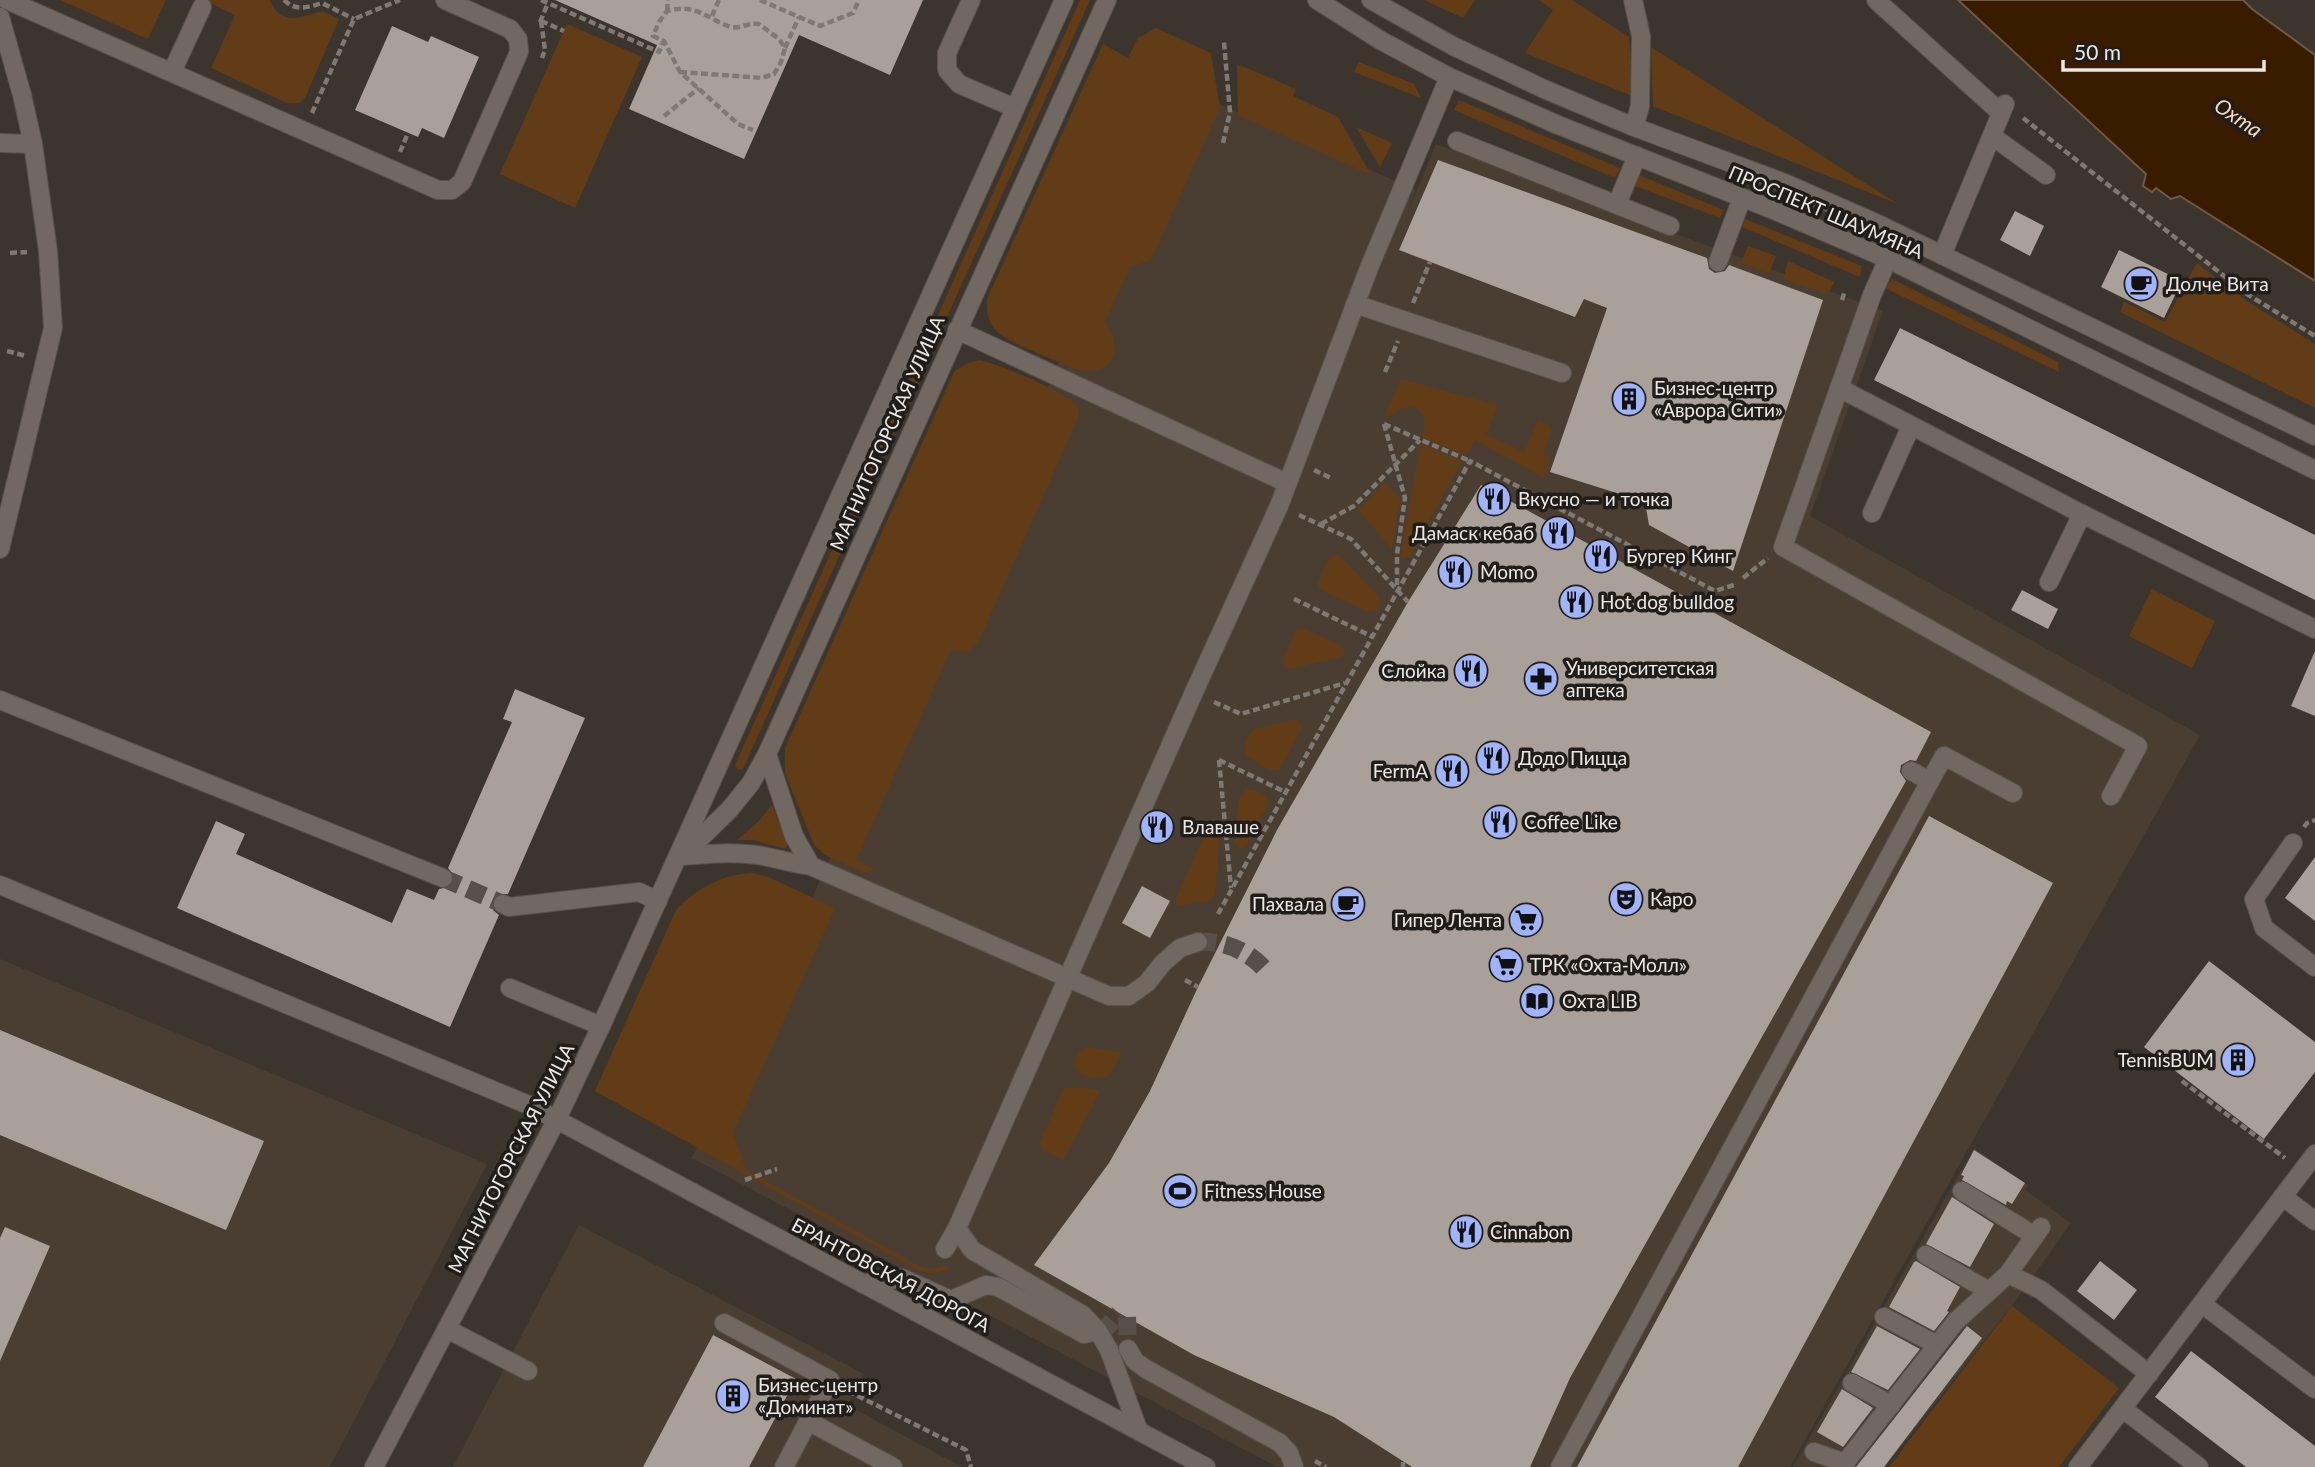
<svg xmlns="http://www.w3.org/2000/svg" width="2315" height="1467" font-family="Lato,sans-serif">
  <rect width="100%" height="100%" fill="#3c352e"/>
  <!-- built -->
  <g fill="#4a3e33">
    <polygon points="1185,89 1416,190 1407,214 1436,144 1883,311 1810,516 2200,735 1790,1467 1277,1467 692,1158"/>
    <polygon points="0,959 487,1164 330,1467 0,1467"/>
    <polygon points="1974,1148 2028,1185 2025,1190 2071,1223 2013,1304 1885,1467 1793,1467"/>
    <polygon points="579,1225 864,1374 847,1405 962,1467 453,1467"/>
  </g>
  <!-- green -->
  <g fill="#623c16">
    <polygon points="60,0 166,0 148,39"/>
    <path d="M 204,0 L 270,0 C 279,26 302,18 322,11 L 339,19 L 305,98 L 299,103 L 287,103 L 211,68 L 235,15 Z"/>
    <polygon points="1080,0 1090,0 743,769 738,770 735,765"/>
    <polygon points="1424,0 1475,0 1463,18"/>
    <polygon points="1539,0 1572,0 1629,37 1633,90 1630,95 1525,53 1553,10"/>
    <polygon points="567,24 642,57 575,208 500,174"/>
    <path d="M 1156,28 L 1211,53 L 1220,108 L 1151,260 L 1130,267 L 1105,322 C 1108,328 1114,335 1114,342 C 1118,367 1098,374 1078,370 C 1060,362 1001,341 993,327 C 987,318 987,310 987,299 L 1103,44 L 1128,58 L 1138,38 Z"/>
    <polygon points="1651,47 1898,204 1653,106"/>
    <polygon points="1359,62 1414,84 1421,98 1354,72"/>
    <polygon points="1237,64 1296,89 1293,96 1338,117 1371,175 1238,115"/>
    <polygon points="1459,100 1620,168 1615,178 1454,110"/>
    <polygon points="1356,127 1392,143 1380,167"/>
    <polygon points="1639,175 1724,210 1720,218 1635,186"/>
    <polygon points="1745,219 1862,266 1860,277 1742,227"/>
    <polygon points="1748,246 1776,256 1769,274 1741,263"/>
    <polygon points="1788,261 1834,282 1828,294 1783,279"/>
    <polygon points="2197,263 2244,299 2315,344 2315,408 2120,312 2124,302 2165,322"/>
    <polygon points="1892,279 2058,362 2059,372 1885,288"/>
    <path d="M 979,360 C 1002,365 1062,390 1078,407 L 1079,416 L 978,643 L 967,652 L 951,650 L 856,860 L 875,869 L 865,873 L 825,855 L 814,845 L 785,773 L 785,748 L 954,372 L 966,364 Z"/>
    <path d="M 1401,379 L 1498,405 L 1486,434 L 1524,452 L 1538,421 L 1548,424 L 1551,430 L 1543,454 L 1551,458 L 1545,478 L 1475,440 L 1466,456 L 1422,437 C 1423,431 1426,424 1424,418 C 1420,402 1396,406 1390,417 L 1385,415 Z"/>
    <polygon points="1421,444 1462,461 1411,554 1408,557 1400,558"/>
    <polygon points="1385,483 1400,498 1392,549 1358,510"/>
    <polygon points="1338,554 1379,597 1381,602 1377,611 1368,612 1319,589 1318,582 1329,558"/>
    <polygon points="2152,589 2215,621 2192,668 2129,636"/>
    <polygon points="1301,628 1339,644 1344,651 1341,657 1290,669 1283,662 1284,658 1295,631"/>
    <path d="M 1296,719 L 1301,723 L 1302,729 L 1279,770 L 1270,770 L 1245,755 C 1242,746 1248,735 1255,729 Z"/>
    <path d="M 1247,790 C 1256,789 1267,794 1269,803 L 1246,846 L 1240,849 L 1235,844 L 1239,798 Z"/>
    <polygon points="772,805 787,844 786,849 753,840 737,840 758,822"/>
    <polygon points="1213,821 1216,821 1220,826 1215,895 1208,900 1177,906 1175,901 1210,822"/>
    <path d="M 752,873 L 768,877 L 835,908 L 733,1133 L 746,1170 L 921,1267 L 931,1269 L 946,1266 L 951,1268 C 940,1274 932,1274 920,1271 L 595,1091 L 676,910 C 697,888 721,875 752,873 Z"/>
    <path d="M 1086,1047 L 1122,1052 L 1107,1078 C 1100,1077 1090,1078 1083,1075 C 1070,1070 1076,1051 1086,1047 Z"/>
    <polygon points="1072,1087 1101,1090 1063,1160 1043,1150 1040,1142 1062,1092 1066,1088"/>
    <polygon points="2012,1306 2119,1388 2059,1467 1889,1467"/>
  </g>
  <!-- water -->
  <polygon fill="#391c00" stroke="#6f5944" stroke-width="2" points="1958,0 2243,0 2252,9 2315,55 2315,281 2180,196 2171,199 2156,188 2152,192 2143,186 2146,174"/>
  <!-- building -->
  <g fill="#a9a099">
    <polygon points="555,0 923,0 890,75 799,35 744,159 629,109 657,45"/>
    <polygon points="392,26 428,42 431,36 479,57 444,138 422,128 418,137 355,110"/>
    <polygon points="1438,160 1707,258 1709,269 1715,273 1725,271 1729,265 1823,300 1733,571 1649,525 1645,502 1550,472 1607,308 1584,299 1575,317 1399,250"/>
    <polygon points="2015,211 2044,226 2030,256 2000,240"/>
    <polygon points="2119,250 2182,281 2164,318 2101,287"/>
    <polygon points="1900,328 2315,535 2315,600 1874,380"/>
    <polygon points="1481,485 1931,732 1916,761 1910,760 1901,765 1900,772 1906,781 1570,1378 1530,1467 1412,1467 1334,1417 1194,1355 1034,1265 1109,1163 1150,1091 1198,987 1277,830 1408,602"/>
    <polygon points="2022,590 2058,609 2048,629 2011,610"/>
    <polygon points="2315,651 2315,716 2291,706"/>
    <polygon points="515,689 585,718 508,894 497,894 493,900 493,910 499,915 450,1027 177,908 216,821 245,834 236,854 392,923 407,889 434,900 439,889 449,887 454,882 454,876 448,868 512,722 503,719"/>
    <polygon points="1929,816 2053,883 1738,1467 1577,1467"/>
    <polygon points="2315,857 2315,921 2285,898"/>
    <polygon points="1142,886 1170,901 1150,938 1122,923"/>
    <polygon points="2209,961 2315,1042 2315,1072 2264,1139 2144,1047"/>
    <polygon points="0,1030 264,1141 226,1230 0,1135"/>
    <polygon points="1974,1150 2025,1183 2012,1204 2007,1201 2006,1205 1962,1180 1964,1176 1961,1175"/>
    <polygon points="1952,1197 1994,1224 1970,1267 1926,1244"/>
    <polygon points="5,1227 50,1246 0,1361 0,1238"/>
    <polygon points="1916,1261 1960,1287 1947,1311 1949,1312 1934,1331 1889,1307 1914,1262"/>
    <polygon points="2100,1261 2137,1290 2114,1320 2077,1291"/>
    <polygon points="1877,1326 1920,1349 1888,1390 1851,1372"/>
    <polygon points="1967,1326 1982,1338 1884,1467 1856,1467"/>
    <polygon points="713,1335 796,1379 749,1467 643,1467"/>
    <polygon points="2191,1351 2315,1446 2315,1467 2246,1467 2155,1397"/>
    <polygon points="1842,1389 1873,1408 1843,1447 1817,1432"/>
  </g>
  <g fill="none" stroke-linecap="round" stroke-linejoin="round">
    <!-- minor-tunnel -->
    <g stroke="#575049" stroke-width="18" stroke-dasharray="18 9" stroke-linecap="butt">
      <polyline points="443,878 503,904"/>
      <path d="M 1198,942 C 1224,940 1251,952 1267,972"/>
      <polyline points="1127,1317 1128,1349"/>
      <polyline points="1098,1331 1107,1327 1119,1313"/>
    </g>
    <!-- minor casing -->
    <g stroke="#58514c" stroke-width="20">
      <g id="minor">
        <polyline points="7,0 438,190 452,190 462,182 519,52 518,39 510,29 445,0"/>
        <polyline points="971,0 947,53 947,70 959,84 1015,108"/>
        <polyline points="1317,0 1380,40 1449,77 1558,125 1776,211 1888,259 2315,470"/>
        <polyline points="1371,0 1453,46 1544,89 1634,127 1782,182 1876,223 2315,436"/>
        <polyline points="1633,0 1641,36 1640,106 1634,127"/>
        <polyline points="1876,0 2001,113"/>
        <polyline points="0,17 22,95 33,144 48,251 53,328 0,549"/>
        <polyline points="172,72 202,7"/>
        <polyline points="1992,136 2046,175"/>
        <polyline points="1457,141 1670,226"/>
        <polyline points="0,143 33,144"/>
        <polyline points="1617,204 1637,156"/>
        <polyline points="1942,255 2005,104"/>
        <polyline points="1888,259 1872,295 1783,547 2138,746 2111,796"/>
        <polyline points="1718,262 1742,198"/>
        <polyline points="1355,304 1562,373"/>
        <polyline points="957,330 1287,483"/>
        <polyline points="1839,388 2082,514 2315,629"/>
        <polyline points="1872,513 1911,426"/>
        <polyline points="2049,582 2082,514"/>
        <polyline points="0,700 443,878"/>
        <polyline points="767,754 794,836 811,866"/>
        <polyline points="1930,781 1944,756 2013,793"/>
        <polyline points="2293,843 2254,899 2264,928 2315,967"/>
        <polyline points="685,853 730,809 751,783 767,754 1107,0"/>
        <path d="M 681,856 C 709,854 736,851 763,856 C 779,859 795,864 811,866 L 1109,996 L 1129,996 L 1147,983 L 1163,963 L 1180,948 L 1198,942"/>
        <polyline points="0,885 531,1106 1206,1467"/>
        <polyline points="503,904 509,907 639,892 658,901"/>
        <polyline points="510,988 601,1026"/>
        <polyline points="1962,1191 2035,1236"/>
        <polyline points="2283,1197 2315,1221"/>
        <polyline points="957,1228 972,1250 1083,1315 1098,1331 1109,1350 1138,1429"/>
        <polyline points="945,1249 957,1228 1194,692 1279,506 1369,268 1449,77"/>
        <polyline points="1926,1255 1989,1291"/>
        <polyline points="2008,1274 2041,1290 2149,1374"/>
        <polyline points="863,1284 902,1278 951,1300 986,1285 998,1287 1084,1334 1098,1331"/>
        <polyline points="2202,1304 2315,1389"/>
        <polyline points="1884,1317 1937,1345"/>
        <polyline points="724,1323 830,1380 784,1467"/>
        <polyline points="447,1329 528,1371"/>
        <polyline points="1128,1349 1135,1361 1146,1369 1280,1443 1289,1453 1294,1467"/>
        <polyline points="1852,1383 1891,1405"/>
        <polyline points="2123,1409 2199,1467"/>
        <polyline points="808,1421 893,1467"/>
        <polyline points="1814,1452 1845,1463 1956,1321 2008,1274 2041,1227"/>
        <polyline points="374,1467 557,1119 601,1026 1064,0"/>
        <polyline points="1560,1467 1930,781 1911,771"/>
        <polyline points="2078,1467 2315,1154"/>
      </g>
    </g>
    <!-- path -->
    <g stroke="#7f7973" stroke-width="4.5" stroke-dasharray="7 3.5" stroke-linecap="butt">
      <path d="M 284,0 C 296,12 308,7 322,3 L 354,19"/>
      <polyline points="541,0 659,52 663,42"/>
      <polyline points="760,0 820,26 853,13 859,0"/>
      <polyline points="667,11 668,0"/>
      <polyline points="712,16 719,0"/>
      <polyline points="541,21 545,50 542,58"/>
      <polyline points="541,21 564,31"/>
      <polyline points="540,22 548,3"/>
      <polyline points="785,48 799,17"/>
      <path d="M 680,72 L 762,78 L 774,74 L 781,62 L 785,48 L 779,39 L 759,24 C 749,22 741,29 731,27 C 706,19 698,3 667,11 L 659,22 L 653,36 L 664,41 L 680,72 L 738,124 L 753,130"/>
      <polyline points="312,113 354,19 400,0"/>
      <polyline points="664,116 699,88"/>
      <polyline points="2023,118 2247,294 2315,336"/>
      <polyline points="1223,143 1230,112 1224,42"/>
      <polyline points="400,152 408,133"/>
      <polyline points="10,253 27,252"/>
      <polyline points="1842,300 1845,290"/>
      <polyline points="1413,303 1430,262"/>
      <polyline points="7,351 26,356"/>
      <polyline points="1385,372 1398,341"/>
      <polyline points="1384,424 1405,498 1397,554 1397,588"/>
      <polyline points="1384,424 1470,461"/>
      <polyline points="1314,470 1331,478"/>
      <polyline points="1299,515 1351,539 1408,602"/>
      <polyline points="1321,524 1354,506 1420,440"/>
      <polyline points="1743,578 1768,558"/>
      <polyline points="1294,599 1371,636"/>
      <polyline points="1214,702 1241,714 1345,683"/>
      <polyline points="1219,760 1231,888"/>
      <polyline points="1219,760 1285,792"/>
      <polyline points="2304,827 2307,823 2315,820"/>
      <polyline points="1218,914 1470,461 1715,591 1737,584"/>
      <polyline points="1185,980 1198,987"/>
      <polyline points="2182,1081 2285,1158"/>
      <polyline points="745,1180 777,1169"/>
      <polyline points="848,1391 966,1450 971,1467"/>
      <polyline points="1315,1461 1326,1467"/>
      <polyline points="1403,1462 1403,1467"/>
    </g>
    <!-- minor -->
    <use href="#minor" stroke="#706861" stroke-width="18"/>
  </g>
  <!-- icons -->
  <defs>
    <g id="cafe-disc" transform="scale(1.75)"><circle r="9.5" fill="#a0b3fd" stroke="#201d1a"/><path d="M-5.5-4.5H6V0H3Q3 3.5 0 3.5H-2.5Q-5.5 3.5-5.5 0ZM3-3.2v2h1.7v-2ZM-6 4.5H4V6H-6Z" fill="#111"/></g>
    <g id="building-disc" transform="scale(1.75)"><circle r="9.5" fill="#a0b3fd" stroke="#201d1a"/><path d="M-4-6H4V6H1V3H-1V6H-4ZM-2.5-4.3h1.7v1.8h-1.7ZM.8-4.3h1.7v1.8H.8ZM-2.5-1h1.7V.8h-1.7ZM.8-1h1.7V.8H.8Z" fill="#111"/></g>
    <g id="restaurant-disc" transform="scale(1.75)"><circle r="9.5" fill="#a0b3fd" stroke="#201d1a"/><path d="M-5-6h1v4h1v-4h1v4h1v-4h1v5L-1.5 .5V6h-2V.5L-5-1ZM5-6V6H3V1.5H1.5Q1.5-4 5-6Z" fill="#111"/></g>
    <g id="pharmacy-disc" transform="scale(1.75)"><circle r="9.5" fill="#a0b3fd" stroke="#201d1a"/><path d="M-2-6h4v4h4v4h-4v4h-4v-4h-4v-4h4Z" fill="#111"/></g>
    <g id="theatre-disc" transform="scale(1.75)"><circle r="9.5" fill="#a0b3fd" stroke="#201d1a"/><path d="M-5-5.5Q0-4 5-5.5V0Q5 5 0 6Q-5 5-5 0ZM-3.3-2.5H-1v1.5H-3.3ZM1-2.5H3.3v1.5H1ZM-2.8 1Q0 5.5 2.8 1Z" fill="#111"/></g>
    <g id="supermarket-disc" transform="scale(1.75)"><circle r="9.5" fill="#a0b3fd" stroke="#201d1a"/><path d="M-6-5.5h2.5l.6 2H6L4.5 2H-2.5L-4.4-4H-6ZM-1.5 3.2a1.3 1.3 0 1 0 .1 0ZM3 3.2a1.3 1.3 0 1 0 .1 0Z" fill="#111"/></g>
    <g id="library-disc" transform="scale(1.75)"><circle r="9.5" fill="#a0b3fd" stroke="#201d1a"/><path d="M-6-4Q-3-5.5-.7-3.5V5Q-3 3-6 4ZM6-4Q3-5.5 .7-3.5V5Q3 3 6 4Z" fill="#111"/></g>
    <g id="stadium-disc" transform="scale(1.75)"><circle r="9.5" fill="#a0b3fd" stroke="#201d1a"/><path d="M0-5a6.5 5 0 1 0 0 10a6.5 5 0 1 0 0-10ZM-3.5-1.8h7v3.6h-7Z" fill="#111"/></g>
  </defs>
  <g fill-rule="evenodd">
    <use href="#cafe-disc" x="2141" y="284"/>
    <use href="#building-disc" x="1629" y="399"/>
    <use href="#restaurant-disc" x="1494" y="499"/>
    <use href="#restaurant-disc" x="1558" y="533"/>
    <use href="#restaurant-disc" x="1601" y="556"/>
    <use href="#restaurant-disc" x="1455" y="572"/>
    <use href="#restaurant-disc" x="1576" y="602"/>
    <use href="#restaurant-disc" x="1471" y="671"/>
    <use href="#pharmacy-disc" x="1541" y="679"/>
    <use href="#restaurant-disc" x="1493" y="758"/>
    <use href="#restaurant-disc" x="1452" y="771"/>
    <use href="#restaurant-disc" x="1500" y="822"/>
    <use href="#restaurant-disc" x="1157" y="827"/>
    <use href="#theatre-disc" x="1626" y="899"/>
    <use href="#cafe-disc" x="1348" y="904"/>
    <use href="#supermarket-disc" x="1526" y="920"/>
    <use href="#supermarket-disc" x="1506" y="965"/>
    <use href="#library-disc" x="1537" y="1001"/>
    <use href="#building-disc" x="2238" y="1060"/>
    <use href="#stadium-disc" x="1180" y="1191"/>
    <use href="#restaurant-disc" x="1466" y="1232"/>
    <use href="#building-disc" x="733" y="1396"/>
  </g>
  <g text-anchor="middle" stroke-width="7" stroke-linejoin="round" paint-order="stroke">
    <!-- street labels -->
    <g font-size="19" fill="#ede8e4" stroke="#201d1a">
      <text transform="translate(1826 212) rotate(23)" y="7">ПРОСПЕКТ ШАУМЯНА</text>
      <text transform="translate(887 433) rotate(-66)" y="7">МАГНИТОГОРСКАЯ УЛИЦА</text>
      <text transform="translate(511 1158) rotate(-63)" y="7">МАГНИТОГОРСКАЯ УЛИЦА</text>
      <text transform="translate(891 1275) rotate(28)" y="7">БРАНТОВСКАЯ ДОРОГА</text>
    </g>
    <!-- poi labels -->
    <g font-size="19" fill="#ede8e4" stroke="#201d1a" text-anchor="start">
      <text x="2166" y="291">Долче Вита</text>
      <text x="1654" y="395">Бизнес-центр<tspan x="1654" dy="22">«Аврора Сити»</tspan></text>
      <text x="1518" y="506">Вкусно — и точка</text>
      <text x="1534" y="540" text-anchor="end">Дамаск кебаб</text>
      <text x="1626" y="563">Бургер Кинг</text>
      <text x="1480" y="579">Momo</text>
      <text x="1600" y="609">Hot dog bulldog</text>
      <text x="1566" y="675">Университетская<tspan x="1566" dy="22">аптека</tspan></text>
      <text x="1446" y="678" text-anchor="end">Слойка</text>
      <text x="1518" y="765">Додо Пицца</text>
      <text x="1428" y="778" text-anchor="end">FermA</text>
      <text x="1524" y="829">Coffee Like</text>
      <text x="1182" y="834">Влаваше</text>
      <text x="1650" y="906">Каро</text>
      <text x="1324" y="911" text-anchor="end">Пахвала</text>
      <text x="1502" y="927" text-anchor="end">Гипер Лента</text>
      <text x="1530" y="972">ТРК «Охта-Молл»</text>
      <text x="1562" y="1008">Охта LIB</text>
      <text x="2214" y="1067" text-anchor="end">TennisBUM</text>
      <text x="1204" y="1198">Fitness House</text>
      <text x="1490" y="1239">Cinnabon</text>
      <text x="758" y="1392">Бизнес-центр<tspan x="758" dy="22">«Доминат»</tspan></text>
    </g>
    <!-- water labels -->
    <g font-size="21" font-style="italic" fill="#fcdabd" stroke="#201d1a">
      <text transform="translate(2238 118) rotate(34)" y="7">Охта</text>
    </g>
  </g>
  <!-- scale -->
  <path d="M2063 60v10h201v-10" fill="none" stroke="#ede8e4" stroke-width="3.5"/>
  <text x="2074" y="60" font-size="21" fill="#ede8e4" stroke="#201d1a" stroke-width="5" paint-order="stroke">50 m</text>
</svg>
